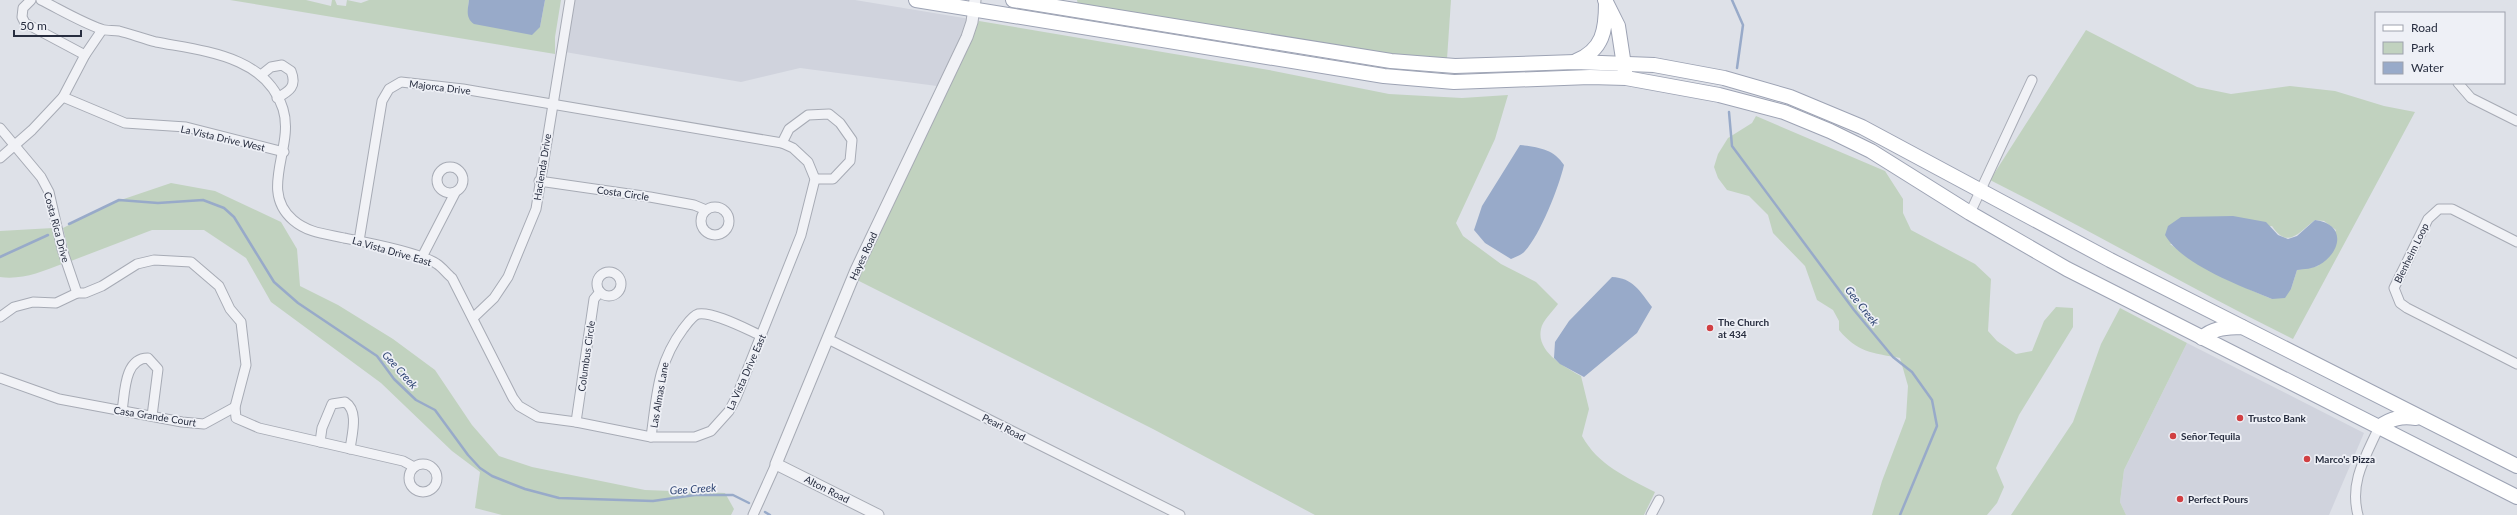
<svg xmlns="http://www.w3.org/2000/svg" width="2517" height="515" font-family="Lato,sans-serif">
  <rect width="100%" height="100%" fill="#dee1e8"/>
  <!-- built -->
  <g fill="#d0d3dd">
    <polygon points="574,0 855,0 970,19 937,86 800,68 741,82 565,52"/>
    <polygon points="2187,343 2364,433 2329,515 2126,515 2120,502 2124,470"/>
  </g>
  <!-- green -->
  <g fill="#c1d2bf" fill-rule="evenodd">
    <polygon points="230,0 306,0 331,6 332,0 335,0 337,5 346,6 347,0 361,3 369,0 469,0 468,8 540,27 545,0 561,0 555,37 555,54"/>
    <polygon points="1077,0 1451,0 1447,59 1403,57 1078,5"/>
    <path d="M 979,21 L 1269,70 L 1389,94 L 1462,98 L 1508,95 L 1495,139 L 1456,223 L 1463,236 L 1501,264 L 1536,282 L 1558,304 C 1553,311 1542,321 1541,329 C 1536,352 1565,367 1581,376 L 1589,409 L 1582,436 C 1598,465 1626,477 1655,492 L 1644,515 L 1315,515 L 1153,429 L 857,280 Z"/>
    <path d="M 2086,30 L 2197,87 L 2231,94 L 2290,86 L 2335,91 L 2384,106 L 2415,112 L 2293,339 C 2191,289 2092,231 1990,180 ZM 2315,220 L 2324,221 L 2336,230 L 2318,266 L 2297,270 L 2291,289 L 2272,299 C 2236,284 2202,267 2170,244 L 2272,226 C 2288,250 2299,232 2315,220 Z"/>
    <path d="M 1756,116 L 1885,171 L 1903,199 L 1903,213 L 1911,230 L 1975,264 L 1991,279 L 1988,331 L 1997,341 L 2016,354 L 2032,351 L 2044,321 L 2056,307 L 2073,308 L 2073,327 L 2019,415 L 1996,468 L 2004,487 L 1997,503 L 1987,515 L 1872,515 L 1882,481 L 1906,418 L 1908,386 L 1900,358 C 1872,353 1857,352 1839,330 L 1839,321 L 1833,310 L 1817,300 L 1805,266 L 1773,233 L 1768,215 L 1749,196 L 1727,190 L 1718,178 L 1714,167 L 1718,154 L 1728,138 L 1752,123 Z"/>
    <polygon points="171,183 215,191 281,222 297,249 300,286 338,305 393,339 435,370 472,425 499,456 532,467 645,490 725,493 734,509 731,515 502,515 475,508 480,472 452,451 381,383 271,302 246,258 204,230 152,230 71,261 63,228 112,203"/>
    <path d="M 53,228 L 62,264 C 41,272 22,280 0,277 L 0,231 Z"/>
    <polygon points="2120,308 2187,343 2124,470 2120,502 2126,515 2011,515 2073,422 2101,344"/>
  </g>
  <!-- water -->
  <g fill="#98aac9">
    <path d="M 469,0 L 545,0 L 540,27 L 532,35 L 474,24 C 465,18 468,9 469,0 Z"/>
    <path d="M 1520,145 C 1538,147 1554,149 1564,165 C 1559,187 1540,235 1525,251 C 1522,255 1515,257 1511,259 L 1485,243 L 1474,230 L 1482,206 Z"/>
    <path d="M 2233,216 L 2266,222 L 2278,235 L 2288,239 L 2297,236 L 2315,220 C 2347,224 2341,253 2319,265 C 2313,269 2304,269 2297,270 L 2291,289 L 2285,298 L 2272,299 C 2241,286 2182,265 2165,235 L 2168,226 L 2181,217 Z"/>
    <path d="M 1612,277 C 1633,278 1640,291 1652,307 L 1637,333 L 1584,377 L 1560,364 L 1554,358 L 1555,342 L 1569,321 Z"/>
  </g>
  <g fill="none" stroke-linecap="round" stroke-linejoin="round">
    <!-- stream -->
    <g stroke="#98aac9" stroke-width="2.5">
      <polyline points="1732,0 1743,25 1737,68"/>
      <polyline points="1729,112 1732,146 1854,310 1893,357 1912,372 1932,400 1937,426 1900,515"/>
      <polyline points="69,224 119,200 158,203 203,200 224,208 234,217 274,282 298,303 377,356 394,379 416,400 435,410 468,455 480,468 492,476 525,489 559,498 653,501 695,495 733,495 749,503"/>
      <polyline points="0,257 48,235"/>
      <polyline points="765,512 770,515"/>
    </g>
    <!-- minor casing -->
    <g stroke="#a7abb5" stroke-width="11">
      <g id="minor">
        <polyline points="31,0 23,8 22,17 25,23 85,55"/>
        <path d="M 41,0 C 61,10 81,22 101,29 C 106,31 113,30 119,31 C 131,34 144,39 156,42 C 202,51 266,55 283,109 C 295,147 258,190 293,220 C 308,233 326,234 344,238 C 365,242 420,252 437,264 C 442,267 447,274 452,278 L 513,398 L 519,406 L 538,417 L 576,422 L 651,437 L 695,437 L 711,431 L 729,411 L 736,398 L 801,235 L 815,179 L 808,162 L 793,148 L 782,143 L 463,89 L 401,82 L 389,89 L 382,101 L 359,241"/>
        <path d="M 261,75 L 271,67 L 282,65 L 291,71 C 297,86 290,91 277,98"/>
        <polyline points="2458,83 2471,98 2517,121"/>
        <polyline points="63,97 125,123 186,127 284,152"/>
        <polyline points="0,128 41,177 49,192 62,249 77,293"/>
        <polyline points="782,143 789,129 808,115 829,114 840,123 852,140 850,161 833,179 815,179"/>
        <polyline points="0,158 32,130 63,97 85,55 102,30"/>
        <circle cx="450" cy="180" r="13"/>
        <polyline points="539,181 650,197 694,205 706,210"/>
        <circle cx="715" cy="221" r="14"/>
        <polyline points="1970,213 2032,80"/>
        <polyline points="2517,242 2452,209 2439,209 2428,219 2394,288 2400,303 2407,308 2517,364"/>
        <polyline points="422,257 455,193"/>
        <circle cx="609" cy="284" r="12"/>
        <polyline points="0,317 14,307 33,302 56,303 77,293 85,293 102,286 137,264 154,260 191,262 219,286 230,309 241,322 246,365 235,407 236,418 259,428 403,461 414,467"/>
        <polyline points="473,318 494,298 508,277 536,209 570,0"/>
        <polyline points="828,339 1180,515"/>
        <polyline points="0,378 59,399 182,422 204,424 235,407"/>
        <path d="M 122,411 C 125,393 124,358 148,358 L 158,369 L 152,416"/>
        <polyline points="576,422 594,299 600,292"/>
        <path d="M 651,437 C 657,395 657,364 683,329 C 687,324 692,316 698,314 C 713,311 748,330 762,336"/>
        <path d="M 320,442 L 322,428 L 332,404 L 345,402 C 359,411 352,434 350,449"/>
        <circle cx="423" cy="478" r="14"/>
        <polyline points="753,515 776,464"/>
        <polyline points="1651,515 1659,500"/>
        <path d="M 2358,515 C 2349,482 2366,456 2379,427"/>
      </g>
    </g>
    <!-- tertiary casing -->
    <g stroke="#a7abb5" stroke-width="13">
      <polyline id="tertiary" points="878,515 776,464 856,270 967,37 972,22 975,0"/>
    </g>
    <!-- primary casing -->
    <g stroke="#9da3b4" stroke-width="16">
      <g id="primary">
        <polyline points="916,0 1384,76 1454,82 1590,77 1626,78 1719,95 1784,112 1830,131 1871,151 1970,213 2067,269 2517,497"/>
        <polyline points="1013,0 1391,61 1455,66 1575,62 1654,65 1724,78 1790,97 1862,127 2110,260 2517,466"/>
        <polyline points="1605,0 1618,26 1625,72"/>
        <path d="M 1576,61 C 1603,50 1606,30 1606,3"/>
        <path d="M 2202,338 C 2214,327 2227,328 2242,327"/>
        <path d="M 2379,427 C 2392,418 2401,416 2416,418"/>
      </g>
    </g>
    <!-- minor -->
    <use href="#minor" stroke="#f1f2f6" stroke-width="9"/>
    <!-- tertiary -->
    <use href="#tertiary" stroke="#f1f2f6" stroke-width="11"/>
    <!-- primary -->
    <use href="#primary" stroke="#fff" stroke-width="14"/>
  </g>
  <!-- markers -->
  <g fill="#d13f42" stroke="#eef0f6" stroke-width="1.5">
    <circle cx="1710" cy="328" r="4"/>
    <circle cx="2240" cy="418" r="4"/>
    <circle cx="2173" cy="436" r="4"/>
    <circle cx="2307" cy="459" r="4"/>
    <circle cx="2180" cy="499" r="4"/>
  </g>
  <g text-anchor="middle" stroke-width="3.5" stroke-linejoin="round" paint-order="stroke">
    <!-- street labels -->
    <g font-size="10" fill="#272d3f" stroke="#eef0f6">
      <text transform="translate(440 87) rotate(7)" y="4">Majorca Drive</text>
      <text transform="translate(223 138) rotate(13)" y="4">La Vista Drive West</text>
      <text transform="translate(542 167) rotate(-81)" y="4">Hacienda Drive</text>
      <text transform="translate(623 193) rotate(8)" y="4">Costa Circle</text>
      <text transform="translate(57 227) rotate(75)" y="4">Costa Rica Drive</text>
      <text transform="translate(392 251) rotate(16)" y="4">La Vista Drive East</text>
      <text transform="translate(2411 253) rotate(-64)" y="4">Blenheim Loop</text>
      <text transform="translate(863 256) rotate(-65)" y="4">Hayes Road</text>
      <text transform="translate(586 356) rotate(-82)" y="4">Columbus Circle</text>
      <text transform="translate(746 372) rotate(-66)" y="4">La Vista Drive East</text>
      <text transform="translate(659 395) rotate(-80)" y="4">Las Almas Lane</text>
      <text transform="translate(155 416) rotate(9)" y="4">Casa Grande Court</text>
      <text transform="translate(1004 427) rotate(27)" y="4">Pearl Road</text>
      <text transform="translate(827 489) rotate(27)" y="4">Alton Road</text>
    </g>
    <!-- poi labels -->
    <g font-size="10" font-weight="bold" fill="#272d3f" stroke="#eef0f6" text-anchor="start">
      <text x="1718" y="326">The Church<tspan x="1718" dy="12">at 434</tspan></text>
      <text x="2248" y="422">Trustco Bank</text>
      <text x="2181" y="440">Señor Tequila</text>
      <text x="2315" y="463">Marco's Pizza</text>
      <text x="2188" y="503">Perfect Pours</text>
    </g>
    <!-- water labels -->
    <g font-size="11" font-style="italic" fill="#304674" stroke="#eef0f6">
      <text transform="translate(1862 306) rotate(52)" y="4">Gee Creek</text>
      <text transform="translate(400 370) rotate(48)" y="4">Gee Creek</text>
      <text transform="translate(693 489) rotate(-4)" y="4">Gee Creek</text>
    </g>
  </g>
  <!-- legend -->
  <rect x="2375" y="12" width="130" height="72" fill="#eef0f6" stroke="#9ea2ad"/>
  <rect x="2383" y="25" width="20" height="6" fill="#ffffff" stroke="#9ea2ad"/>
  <text x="2411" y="32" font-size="12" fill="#272d3f">Road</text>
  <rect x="2383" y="42" width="20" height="12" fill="#c1d2bf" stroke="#9ea2ad"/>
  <text x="2411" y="52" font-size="12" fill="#272d3f">Park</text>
  <rect x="2383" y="62" width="20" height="12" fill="#98aac9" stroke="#9ea2ad"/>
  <text x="2411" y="72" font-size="12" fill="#272d3f">Water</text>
  <!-- scale -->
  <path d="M14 30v6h67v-6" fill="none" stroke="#272d3f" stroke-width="2"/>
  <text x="20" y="30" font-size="12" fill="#272d3f" stroke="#eef0f6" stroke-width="3" paint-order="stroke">50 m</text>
</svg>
